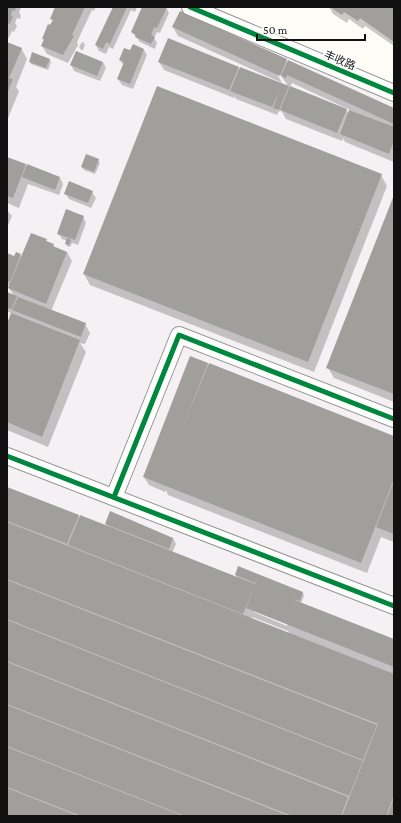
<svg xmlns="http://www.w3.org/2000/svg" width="401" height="823" font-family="'Crimson Pro','Noto Sans SC',serif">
  <rect width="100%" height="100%" fill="#fdfcf7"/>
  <!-- industrial -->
  <polygon fill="#f5f0f3" points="7,7 175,7 394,101 394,816 7,816"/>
  <!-- shadow -->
  <g fill="#0003" fill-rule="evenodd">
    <polygon points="7,7 21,7 19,13 21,15 20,19 17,18 15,23 17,26 14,32 12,31 9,38 7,37"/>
    <polygon points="56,7 96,7 94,11 92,10 77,42 79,47 82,42 83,42 85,45 83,50 81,50 78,45 68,63 47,54 42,46 44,41 43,38 53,21 52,19"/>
    <polygon points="114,7 137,7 135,12 131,10 113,49 109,47 106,54 99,51 96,45"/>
    <polygon points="143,7 166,7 169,13 160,33 157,32 154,38 157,43 155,49 140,42 132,32"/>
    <polygon points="329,7 389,7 393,10 391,7 394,7 394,46 365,26 363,29 349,19 347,23 333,14"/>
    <path d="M 173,27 L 286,60 L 288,63 L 394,109 L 394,121 L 391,120 L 394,125 L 394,162 L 345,142 L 343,138 L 342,141 L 286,119 L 281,110 L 280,112 L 279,111 L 277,115 L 236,99 L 234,96 L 234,98 L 164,70 L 159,62 L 238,67 L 239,70 L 288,86 L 278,71 L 276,72 L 282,83 L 178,36 ZM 292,83 L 350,110 L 349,114 L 346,110 L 290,87 Z"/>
    <polygon points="7,43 21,48 27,59 16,87 19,91 7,121"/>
    <polygon points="144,50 147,55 133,89 122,85 118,79 124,66 120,60 131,51"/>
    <polygon points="50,60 51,62 48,70 31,64 30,61"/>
    <polygon points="103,62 106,68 100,81 74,71 71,65"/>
    <polygon points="7,158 25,165 27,167 27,166 60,178 63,184 59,195 28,184 19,208 7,203"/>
    <polygon points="98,160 100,163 95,174 84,170 82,167"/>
    <polygon points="381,175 387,186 314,372 90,285 84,274"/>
    <polygon points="92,192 96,198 91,208 69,199 65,193"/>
    <polygon points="394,197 394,402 334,378 328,368"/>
    <polygon points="7,210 12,216 7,228"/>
    <polygon points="83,217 86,223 78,245 72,243 70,247 67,246 66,244 67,241 62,239 58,233"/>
    <polygon points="46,240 48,243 53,245 55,248 67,252 72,261 51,311 85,324 90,333 85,344 80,343 86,352 48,447 7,430 7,327 12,314 7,311 7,293 14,296 9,288 10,286 7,285 7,254 14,257 20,255 22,257"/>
    <polygon points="207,363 209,366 394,437 394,542 381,537 367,573 168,495 166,490 165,492 149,485 144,477"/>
    <path d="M 7,488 L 78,515 L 79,518 L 108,527 L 106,524 L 173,538 L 176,544 L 172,553 L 238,579 L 236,575 L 239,567 L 303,593 L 304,596 L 301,603 L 394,640 L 394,816 L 7,816 ZM 254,610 L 288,624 L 287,626 L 254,612 ZM 252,617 L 288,631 L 290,634 L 251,619 Z"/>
  </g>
  <!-- building -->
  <g fill="#a19f9c">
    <polygon points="7,7 16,7 15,11 12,10 11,16 13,16 10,24 7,23"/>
    <polygon points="55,7 85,7 72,35 74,36 63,55 41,46 44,39 42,39 48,24 50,25 53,20 50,19"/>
    <polygon points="113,7 127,7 110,44 106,42 103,49 95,45"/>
    <polygon points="142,7 167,7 157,28 154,27 151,35 155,37 151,44 135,37 136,35 131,32"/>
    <polygon points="330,7 391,7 394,9 394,42 360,18 358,21 344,12 342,15"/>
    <polygon points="180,11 287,59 280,76 172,27"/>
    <polygon points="168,38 239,67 229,90 158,62"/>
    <polygon points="7,42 22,48 9,78 13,79 7,94"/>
    <polygon points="133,44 144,49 130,84 117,79 124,62 119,60 124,48 130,50"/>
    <polygon points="76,51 103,62 97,76 70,65"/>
    <polygon points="32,52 50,59 46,68 29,62"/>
    <polygon points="288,60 394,108 394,124 287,75 286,78 281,76"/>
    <polygon points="240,67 289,86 279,110 273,108 279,92 272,107 230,91"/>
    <polygon points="157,86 382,174 308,362 83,274"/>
    <polygon points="290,86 347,109 337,133 280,110"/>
    <polygon points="349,110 394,127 394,141 389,154 340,134"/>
    <polygon points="86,154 99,159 94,172 81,167"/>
    <polygon points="7,157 26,164 13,198 7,196"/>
    <polygon points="27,164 60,177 55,190 22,177"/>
    <polygon points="69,181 93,191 88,203 64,194"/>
    <polygon points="394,195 394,394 326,368"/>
    <polygon points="66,209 84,216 75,240 57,234"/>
    <polygon points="31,233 47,239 46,241 54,244 53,246 67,252 46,304 8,288"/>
    <polygon points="67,238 71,240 69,245 65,244"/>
    <polygon points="16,252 21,254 10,282 7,281 7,253 14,256"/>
    <polygon points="7,292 17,296 12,309 7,308"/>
    <polygon points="18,297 86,323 81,337 12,310"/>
    <polygon points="11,313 80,340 42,437 7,422 7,324"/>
    <polygon points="190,356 208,363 182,429 209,363 394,436 394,479 361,563 143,477"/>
    <polygon points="394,481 394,534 376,527"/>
    <polygon points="7,487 79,515 67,544 7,521"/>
    <polygon points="110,511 173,538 169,549 105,524"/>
    <polygon points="80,515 255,584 243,614 68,545"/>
    <polygon points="7,522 394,674 394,795 386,816 342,816 382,714 378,724 7,579"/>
    <polygon points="238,566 303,592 300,601 292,599 394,639 394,667 246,608 258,576 255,583 235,575"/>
    <polygon points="7,580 377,725 363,760 7,619"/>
    <polygon points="7,620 363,761 349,796 7,661"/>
    <polygon points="7,662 348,797 341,816 292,816 7,704"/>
    <polygon points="7,705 289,816 185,816 7,746"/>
    <polygon points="7,747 183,816 81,816 7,787"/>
    <polygon points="7,788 78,816 7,816"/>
    <polygon points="394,798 394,816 387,816"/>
  </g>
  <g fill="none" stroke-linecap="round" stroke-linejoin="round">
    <!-- street casing -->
    <g stroke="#979795" stroke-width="18">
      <g id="street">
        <polyline points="190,7 394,93"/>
        <polyline points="7,456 394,606"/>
        <polyline points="114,497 179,335 394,419"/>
      </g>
    </g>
    <!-- street -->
    <use href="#street" stroke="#fffffe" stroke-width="16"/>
    <!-- cycleway casing -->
    <g stroke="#fff" stroke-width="8">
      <g id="cycleway">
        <polyline points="190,7 394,93"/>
        <polyline points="7,456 394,606"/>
        <polyline points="114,497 179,335 394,419"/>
      </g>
    </g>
    <!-- cycleway -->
    <use href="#cycleway" stroke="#00873e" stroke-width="5"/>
  </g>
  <g text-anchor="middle" stroke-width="4" stroke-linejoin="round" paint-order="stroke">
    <!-- street labels -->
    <g font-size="11" fill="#111" stroke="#fff">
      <text transform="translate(340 60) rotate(23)" y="4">丰收路</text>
    </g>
  </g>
  <!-- border -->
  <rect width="401" height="823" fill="none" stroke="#111111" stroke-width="16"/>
  <!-- scale -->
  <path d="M257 34v6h108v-6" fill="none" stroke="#111111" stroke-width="2"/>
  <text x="263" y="34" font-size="12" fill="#111111" stroke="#ffffff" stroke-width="3" paint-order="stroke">50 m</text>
</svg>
